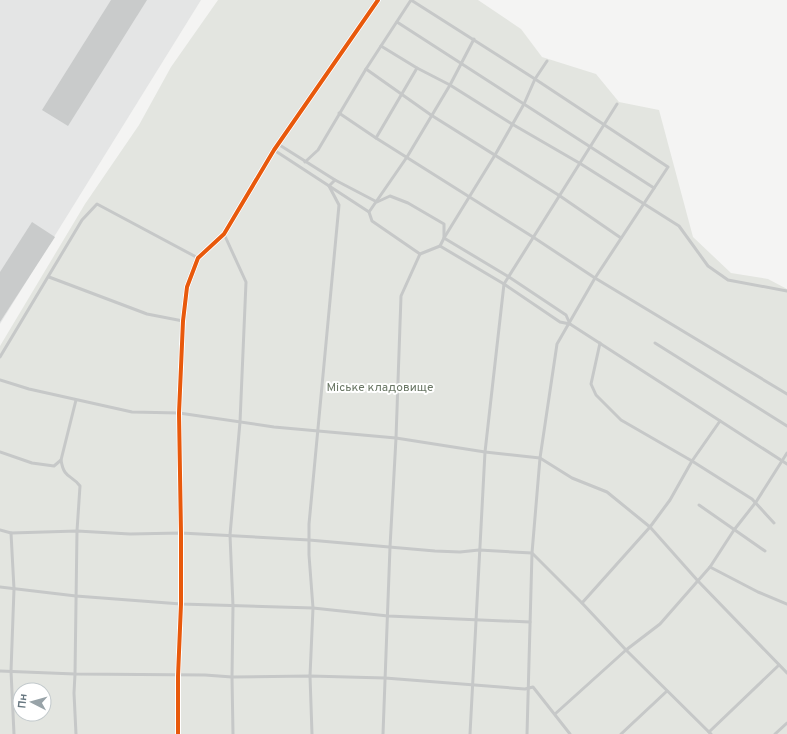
<svg xmlns="http://www.w3.org/2000/svg" width="787" height="734" font-family="Overpass,sans-serif">
  <rect width="100%" height="100%" fill="#f4f4f3"/>
  <!-- built -->
  <polygon fill="#e4e5e5" points="0,0 201,0 0,324"/>
  <!-- green -->
  <path fill="#e3e5e0" fill-rule="evenodd" d="M 218,0 L 478,0 L 521,29 L 542,57 L 596,74 L 619,102 L 659,110 L 693,237 L 731,273 L 768,279 L 787,289 L 787,734 L 0,734 L 0,346 L 85,204 L 139,125 L 171,67 ZM 20,690 L 44,690 L 44,714 L 20,714 Z"/>
  <!-- building -->
  <g fill="#c9cbcb">
    <polygon points="111,0 147,0 68,126 42,110"/>
    <polygon points="32,222 55,237 0,322 0,272"/>
  </g>
  <g fill="none" stroke-linecap="round" stroke-linejoin="round">
    <!-- service -->
    <g stroke="#c6c8c8" stroke-width="3">
      <polyline points="397,22 654,188"/>
      <polyline points="381,46 417,68 450,85 512,124 581,164 679,226 708,266 728,280 787,291"/>
      <polyline points="366,69 431,115 560,196 621,238"/>
      <polyline points="339,113 376,138 533,237 595,278 787,394"/>
      <polyline points="376,138 417,68"/>
      <polyline points="278,144 335,180 377,202 390,196 408,203 444,224 444,238 509,277 566,315 570,324"/>
      <polyline points="274,150 369,212 372,221 420,254 440,246 504,284 560,322 570,324 787,464"/>
      <polyline points="305,162 318,150 366,69 411,0 535,79 668,167 595,278 557,344 540,458 532,553 527,734"/>
      <polyline points="369,212 407,157 450,85 474,39"/>
      <polyline points="224,234 246,282 240,422 230,535 233,606 232,677 233,734"/>
      <polyline points="440,246 444,238 495,155 524,104 535,79 547,61"/>
      <polyline points="49,277 147,314 183,321"/>
      <polyline points="600,343 591,384 596,395 621,420 692,461 752,499 774,523"/>
      <polyline points="655,343 787,426"/>
      <polyline points="0,357 82,220 97,204 198,258"/>
      <polyline points="0,380 29,389 132,412 179,413 274,427 396,438 485,452 540,458 572,478 607,492 650,527 698,581 787,673"/>
      <polyline points="0,452 32,463 54,466 61,460 76,400"/>
      <path d="M 61,460 C 64,479 71,474 80,486 L 77,531 L 75,674 L 74,693 L 76,734"/>
      <polyline points="699,505 765,551"/>
      <polyline points="0,530 11,533 77,531 130,534 181,533 309,540 435,551 460,552 479,550 532,553 582,603 626,650 711,734"/>
      <polyline points="11,533 14,589 11,671 14,734"/>
      <polyline points="710,567 758,592 787,604"/>
      <polyline points="0,587 76,596 181,604 313,608 388,616 530,622"/>
      <polyline points="582,603 650,527 670,500 692,461 720,421"/>
      <polyline points="0,671 75,674 205,675 232,677 310,676 385,678 525,689 533,687 570,734"/>
      <polyline points="555,714 626,650 660,624 710,567 734,530 756,502 787,453"/>
      <polyline points="709,732 779,665"/>
      <polyline points="312,734 310,676 313,608 309,555 309,524 339,205 329,186 335,180"/>
      <polyline points="383,734 390,547 396,438 401,296 420,254"/>
      <polyline points="470,734 485,452 504,284 617,104"/>
      <polyline points="621,734 667,691"/>
      <polyline points="775,734 787,723"/>
    </g>
    <!-- minor -->
    <polyline stroke="#c6c8c8" stroke-width="6" points="178,734 178,676 181,604 181,533 179,413 183,321 187,287 198,258 224,234 274,150 378,0"/>
    <!-- cycleway casing -->
    <g stroke="#fff" stroke-width="6">
      <polyline id="cycleway" points="178,734 178,676 181,604 181,533 179,413 183,321 187,287 198,258 224,234 274,150 378,0"/>
    </g>
    <!-- cycleway -->
    <use href="#cycleway" stroke="#e8590c" stroke-width="4"/>
  </g>
  <g text-anchor="middle" stroke-width="4" stroke-linejoin="round" paint-order="stroke">
    <!-- park labels -->
    <g font-size="12" fill="#6a7765" stroke="#fff">
      <text x="380" y="391">Міське кладовище</text>
    </g>
  </g>
  <!-- north arrow -->
  <g transform="translate(32 702) rotate(276)"><circle r="19" fill="#ffffff" stroke="#c2c9cc"/>
  <path d="M0-3L7 15L0 10L-7 15Z" fill="#98a3a8"/>
  <text y="-6" font-size="11" font-weight="bold" text-anchor="middle" fill="#677780">Пн</text>
  </g>
</svg>
